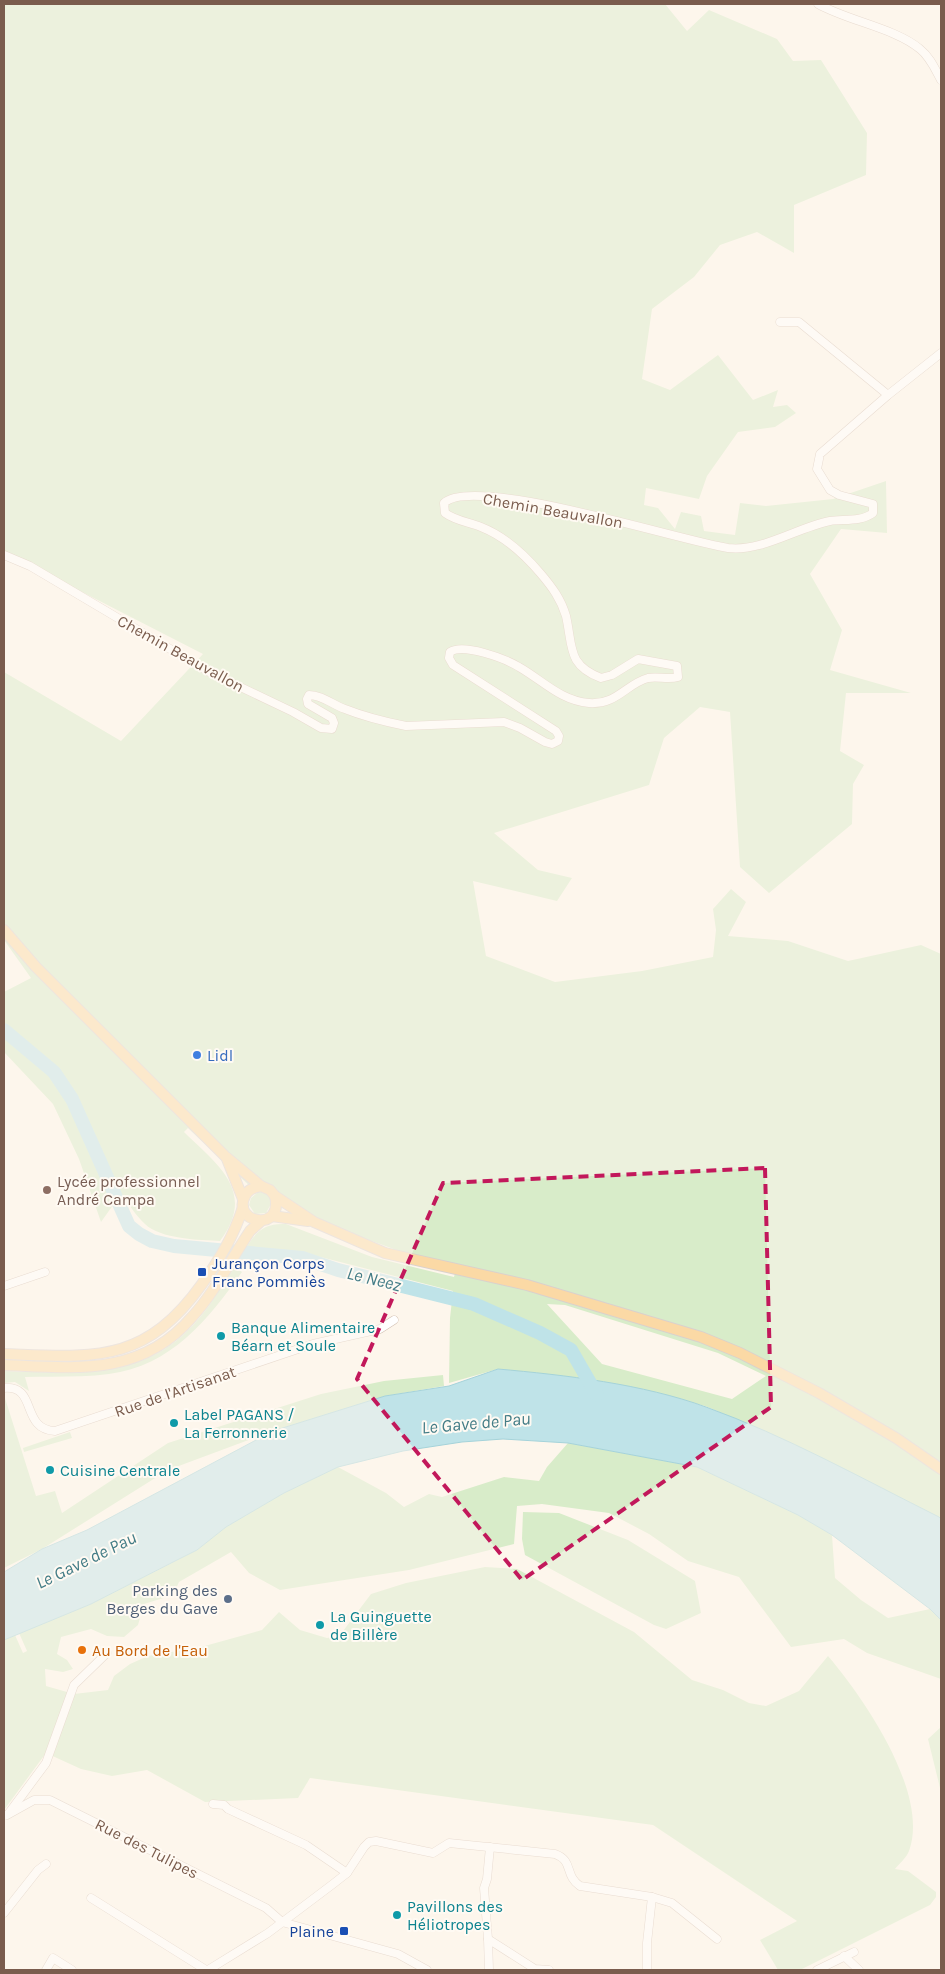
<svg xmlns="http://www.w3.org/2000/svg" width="945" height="1974" font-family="Karla,sans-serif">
  <rect width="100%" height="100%" fill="#fdf6ec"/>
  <!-- green -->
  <g fill="#d8ecc9" fill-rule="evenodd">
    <path d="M 4,4 L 665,4 L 687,31 L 709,10 L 777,39 L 793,61 L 821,60 L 867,133 L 866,175 L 794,205 L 794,253 L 757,232 L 720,245 L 694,277 L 652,309 L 642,379 L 670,390 L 718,355 L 753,400 L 778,390 L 773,407 L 787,405 L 796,413 L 775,427 L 738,432 L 707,476 L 699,499 L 646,488 L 644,505 L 658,508 L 675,529 L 681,512 L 701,516 L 704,531 L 735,535 L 740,503 L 766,506 L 833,499 L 886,481 L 887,533 L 841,529 L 810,574 L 842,630 L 830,670 L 911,693 L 846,693 L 840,751 L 864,765 L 853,784 L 852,824 L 769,893 L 740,867 L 730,712 L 700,707 L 664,738 L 649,785 L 494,833 L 538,870 L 572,878 L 557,901 L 473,881 L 486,956 L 555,982 L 642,971 L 713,957 L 716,930 L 713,909 L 731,889 L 746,902 L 728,936 L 788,941 L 848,961 L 921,945 L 941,954 L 941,1519 L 755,1427 L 705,1406 L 655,1393 L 498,1369 L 449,1383 L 450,1318 L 453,1291 L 309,1254 L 246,1248 C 256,1231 265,1223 286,1224 L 372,1257 L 454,1277 L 456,1269 L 429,1262 L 271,1204 L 266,1213 L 255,1214 L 249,1205 L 251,1198 L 257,1193 L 188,1128 L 184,1132 C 218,1165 257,1192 220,1241 C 200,1240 160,1239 145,1224 C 136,1216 129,1204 121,1194 L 101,1222 L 79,1159 L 53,1104 L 4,1052 L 4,992 L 31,978 L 4,940 L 4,672 L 121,741 L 203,654 L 4,552 ZM 547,1304 L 565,1305 L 718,1353 L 766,1376 L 732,1399 L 602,1364 Z"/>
    <path d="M 233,1266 L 242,1272 C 208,1320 171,1366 109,1374 C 82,1378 53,1376 25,1377 L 29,1391 L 15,1382 L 4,1383 L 4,1371 C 116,1375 175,1377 233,1266 Z"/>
    <polygon points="443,1375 444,1386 385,1396 273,1431 168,1470 42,1549 4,1568 4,1395 36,1496 55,1491 62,1513 168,1443 321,1394 384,1381"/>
    <polygon points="70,1432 72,1438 24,1452 23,1448"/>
    <path d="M 568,1443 L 697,1467 L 798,1515 L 832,1535 L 835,1578 L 861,1600 L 888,1618 L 930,1609 L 941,1620 L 941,1679 L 867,1653 L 844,1639 L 791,1647 L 739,1577 L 688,1561 L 649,1534 L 609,1513 L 542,1504 L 517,1506 L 514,1544 L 409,1570 L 280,1590 L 249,1573 L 231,1552 L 179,1582 L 173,1595 L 144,1604 L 138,1625 L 124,1637 L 107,1636 L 91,1629 L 61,1637 L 57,1654 L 67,1660 L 73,1669 L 63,1672 L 45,1669 L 46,1686 L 74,1694 L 108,1690 L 114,1676 L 130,1664 L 148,1656 L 201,1647 L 262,1630 L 279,1612 L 300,1630 L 327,1638 L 340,1635 L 371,1594 L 406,1583 L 485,1567 L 517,1569 L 634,1632 L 692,1680 L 723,1690 L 749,1703 L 766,1706 L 799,1691 L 828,1656 C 864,1698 930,1794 909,1851 C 907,1857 899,1864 895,1869 L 908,1871 L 936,1892 L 936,1897 L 930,1905 L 800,1970 L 778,1970 L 760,1940 L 797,1921 L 653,1825 L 310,1778 L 298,1798 L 205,1802 L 147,1770 L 112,1776 L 81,1769 L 46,1753 L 4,1810 L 4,1640 L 15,1635 L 23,1653 L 27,1651 L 19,1633 L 91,1604 L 197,1550 L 226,1527 L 284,1493 L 338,1467 L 386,1493 L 404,1507 L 429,1494 L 442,1497 L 504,1477 L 539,1481 L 547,1467 Z"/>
    <polygon points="523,1512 559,1513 628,1540 695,1581 701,1613 666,1629 654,1625 525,1555 522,1539"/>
    <polygon points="941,1727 941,1792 928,1739"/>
  </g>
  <!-- water -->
  <path fill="#bfe3e8" stroke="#a5d3da" d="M 498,1369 C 565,1375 643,1384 706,1407 C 786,1436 863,1479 939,1517 L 941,1519 L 941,1620 L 930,1609 L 832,1535 L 798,1515 L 697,1467 L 568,1443 L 503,1439 L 462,1442 L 403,1451 L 338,1467 L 284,1493 L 226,1527 L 197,1550 L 177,1560 L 91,1604 L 4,1640 L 4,1572 L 42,1549 L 87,1530 L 273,1431 L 385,1396 L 449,1386 Z"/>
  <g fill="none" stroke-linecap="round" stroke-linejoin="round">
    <!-- river -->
    <polyline stroke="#bfe3e8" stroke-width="14" points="4,1030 54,1072 72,1099 129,1226 139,1234 152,1241 174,1246 303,1258 338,1270 474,1304 540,1333 571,1350 597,1395"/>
    <!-- minor casing -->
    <g stroke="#d1beb0" stroke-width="9">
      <g id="minor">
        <path d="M 818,4 C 848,21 895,28 920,49 C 930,57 935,69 941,80"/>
        <polyline points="780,322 799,322 888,395"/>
        <path d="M 4,555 L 30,566 L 209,672 L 293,712 L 321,728 L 332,729 L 334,723 L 332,718 L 308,704 L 307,699 L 309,695 C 322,695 333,705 345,709 C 365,717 386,722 406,726 L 504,722 L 520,728 L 545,742 L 552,744 L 558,741 L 559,736 L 556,731 L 453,665 L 449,658 L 450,652 C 463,643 504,658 519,667 C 542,680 561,701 589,703 C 617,705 626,684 648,678 C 658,676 668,680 678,677 L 677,666 L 638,659 L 612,675 L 601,678 C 567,665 573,647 566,616 C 561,599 552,587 541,574 C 525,555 504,536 481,527 C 469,522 456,521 445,513 L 444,503 C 473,474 681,541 728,548 C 762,552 796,528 830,521 C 844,519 861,522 873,513 L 873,504 L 839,495 L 830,490 L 817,469 L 820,454 L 888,395 L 941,353"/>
        <polyline points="4,1286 45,1272"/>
        <path d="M 4,1388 C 38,1385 20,1429 55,1431 L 313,1344 L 380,1329 L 394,1320"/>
        <polyline points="213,1804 224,1805 228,1809 306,1845 347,1873"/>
        <polyline points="9,1813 46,1763 74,1685 107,1653"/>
        <polyline points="7,1815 34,1800 50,1800 266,1908 282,1922 398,1954 427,1970"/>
        <polyline points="91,1898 206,1970"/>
        <polyline points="4,1913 38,1870 46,1864"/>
        <polyline points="488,1939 484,1888 487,1879 490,1847"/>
        <polyline points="844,1956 859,1970"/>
        <polyline points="46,1970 53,1958 72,1970"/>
        <path d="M 208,1970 L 268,1933 L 333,1884 L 347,1873 L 364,1847 L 369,1842 L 376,1841 L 433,1853 L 449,1843 L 555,1854 C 574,1861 564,1875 580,1886 L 652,1897 L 672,1903 L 717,1939"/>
        <polyline points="489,1970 488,1939 535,1969 549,1970"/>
        <polyline points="647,1970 647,1943 652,1897"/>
        <polyline points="817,1970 854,1952"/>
      </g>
    </g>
    <!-- major casing -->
    <g stroke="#dad1cd" stroke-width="12">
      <g id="major">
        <polyline points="4,930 36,967 225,1156 261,1186 270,1190 275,1196 314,1222 385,1253 527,1285 701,1337 740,1353 819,1393 896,1438 941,1469"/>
        <polyline points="227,1159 243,1199"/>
        <path d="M 261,1186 C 254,1188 248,1189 245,1196 C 231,1223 284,1233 275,1196"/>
        <polyline points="272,1216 308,1221"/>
        <path d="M 4,1354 C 94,1357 144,1365 202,1284 C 219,1260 234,1236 243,1207"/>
        <path d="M 4,1365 C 74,1368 141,1377 192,1317 C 215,1292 231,1259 250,1231 L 261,1221"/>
      </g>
    </g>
    <!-- minor -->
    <use href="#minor" stroke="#fff" stroke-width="8"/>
    <!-- major -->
    <use href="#major" stroke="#fbd9a5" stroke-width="10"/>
  </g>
  <!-- marked area -->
  <path d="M0 0H945V1974H0ZM 765,1168 L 771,1407 L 522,1580 L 357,1379 L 443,1183 Z" fill="#fdf6ec" fill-opacity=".55" fill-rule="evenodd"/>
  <path fill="none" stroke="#c2185b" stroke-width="4" stroke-dasharray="10 6" stroke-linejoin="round" d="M 765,1168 L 771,1407 L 522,1580 L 357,1379 L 443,1183 Z"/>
  <!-- markers -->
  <circle fill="#3f7fe0" stroke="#fffaf3" stroke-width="2" cx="197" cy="1055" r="5"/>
  <circle fill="#8d6e63" stroke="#fffaf3" stroke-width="2" cx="47" cy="1190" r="5"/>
  <g fill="#1a4fb4" stroke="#fffaf3" stroke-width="2">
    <rect x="197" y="1267" width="10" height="10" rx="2.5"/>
    <rect x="339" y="1926" width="10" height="10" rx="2.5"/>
  </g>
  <g fill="#0f9aa8" stroke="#fffaf3" stroke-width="2">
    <circle cx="221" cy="1336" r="5"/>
    <circle cx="174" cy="1423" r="5"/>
    <circle cx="50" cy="1470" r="5"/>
    <circle cx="320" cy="1625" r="5"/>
    <circle cx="397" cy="1915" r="5"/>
  </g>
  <circle fill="#5c6f8a" stroke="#fffaf3" stroke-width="2" cx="228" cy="1599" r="5"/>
  <circle fill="#e8710a" stroke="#fffaf3" stroke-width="2" cx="82" cy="1650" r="5"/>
  <g text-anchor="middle" stroke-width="4" stroke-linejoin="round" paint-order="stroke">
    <!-- street labels -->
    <g font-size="16" fill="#7a5c4d" stroke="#fffaf3">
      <text transform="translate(553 510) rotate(10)" y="6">Chemin Beauvallon</text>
      <text transform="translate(181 653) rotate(29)" y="6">Chemin Beauvallon</text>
      <text transform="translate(175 1391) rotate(-19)" y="6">Rue de l'Artisanat</text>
      <text transform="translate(147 1848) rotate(27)" y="6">Rue des Tulipes</text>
    </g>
    <!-- shop labels -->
    <g font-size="16" fill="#366cbe" stroke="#fffaf3" text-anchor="start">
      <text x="207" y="1061">Lidl</text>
    </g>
    <!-- education labels -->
    <g font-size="16" fill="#785e54" stroke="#fffaf3" text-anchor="start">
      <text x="57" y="1187">Lycée professionnel<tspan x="57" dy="18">André Campa</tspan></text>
    </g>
    <!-- transit labels -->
    <g font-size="16" fill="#164399" stroke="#fffaf3" text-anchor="start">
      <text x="212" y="1269">Jurançon Corps<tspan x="212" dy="18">Franc Pommiès</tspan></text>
      <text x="334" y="1937" text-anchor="end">Plaine</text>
    </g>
    <!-- culture labels -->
    <g font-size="16" fill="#0d838f" stroke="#fffaf3" text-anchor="start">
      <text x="231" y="1333">Banque Alimentaire<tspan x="231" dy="18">Béarn et Soule</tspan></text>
      <text x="184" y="1420">Label PAGANS /<tspan x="184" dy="18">La Ferronnerie</tspan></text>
      <text x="60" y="1476">Cuisine Centrale</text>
      <text x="330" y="1622">La Guinguette<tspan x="330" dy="18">de Billère</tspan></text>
      <text x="407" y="1912">Pavillons des<tspan x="407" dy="18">Héliotropes</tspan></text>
    </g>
    <!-- service labels -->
    <g font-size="16" fill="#4e5e75" stroke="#fffaf3" text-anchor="end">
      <text x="218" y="1596">Parking des<tspan x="218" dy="18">Berges du Gave</tspan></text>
    </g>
    <!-- food labels -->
    <g font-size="16" fill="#c56008" stroke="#fffaf3" text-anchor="start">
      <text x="92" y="1656">Au Bord de l'Eau</text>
    </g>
    <!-- water labels -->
    <g font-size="18" font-style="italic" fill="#437c86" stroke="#fffaf3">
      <text transform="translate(374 1279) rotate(14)" y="6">Le Neez</text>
      <text transform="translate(476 1423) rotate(-5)" y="6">Le Gave de Pau</text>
      <text transform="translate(86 1560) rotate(-26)" y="6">Le Gave de Pau</text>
    </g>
  </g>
  <!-- border -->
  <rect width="945" height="1974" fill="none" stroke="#7a5c4d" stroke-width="10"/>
</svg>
